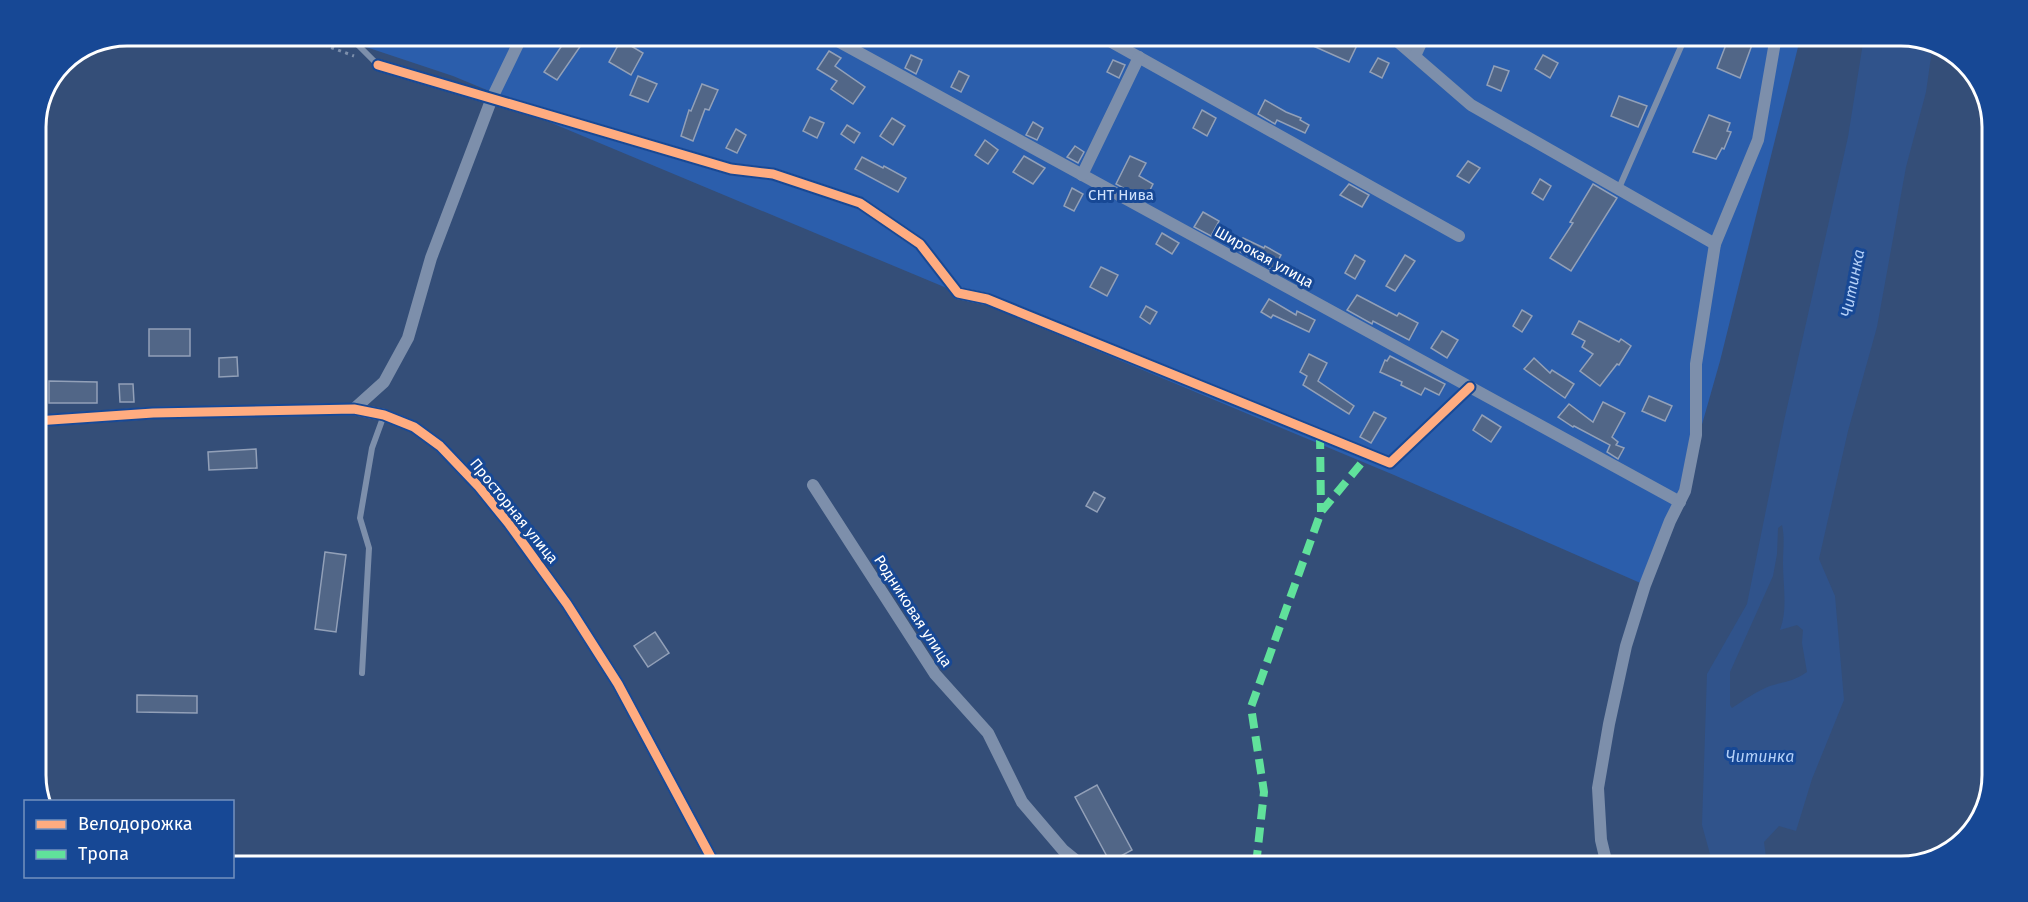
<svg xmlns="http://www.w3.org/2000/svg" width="2028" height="902" font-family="'Fira Sans',sans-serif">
  <rect width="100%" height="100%" fill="#344e78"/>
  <!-- green -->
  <polygon fill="#2b5eac" points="336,37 1799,43 1720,361 1680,502 1645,585 1394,475 492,98 494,93 453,76"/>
  <!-- water -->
  <path fill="#30538b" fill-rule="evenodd" d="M 1863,43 L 1933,43 L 1926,92 L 1906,167 L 1877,327 L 1848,431 L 1819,559 L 1835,596 L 1844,700 L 1812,779 L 1796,831 L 1779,826 L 1764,842 L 1767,865 L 1713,865 L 1702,825 L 1707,674 L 1747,604 L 1784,421 L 1848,137 ZM 1782,525 C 1785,538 1783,550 1783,563 C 1783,585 1788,609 1780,630 L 1797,625 L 1803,630 L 1802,643 L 1807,672 C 1792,682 1786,681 1770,686 C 1757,691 1744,700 1732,708 L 1730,705 L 1730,672 L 1773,576 L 1777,554 L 1778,528 Z"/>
  <!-- building -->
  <g fill="#516687" stroke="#92a0b8" stroke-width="1.5">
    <polygon points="567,38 586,38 557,80 544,72"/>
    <polygon points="621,40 643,53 631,75 609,62"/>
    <polygon points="1302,41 1359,41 1349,62"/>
    <polygon points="1727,42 1753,42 1740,78 1717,68"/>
    <polygon points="829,51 841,58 835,66 865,87 853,104 831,89 837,81 817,69"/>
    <polygon points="911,55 922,60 916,74 905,68"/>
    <polygon points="1543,55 1558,63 1550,78 1535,69"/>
    <polygon points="1378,58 1389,63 1382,78 1370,72"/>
    <polygon points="1113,60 1125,65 1119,78 1107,72"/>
    <polygon points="1494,66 1509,71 1501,91 1487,85"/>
    <polygon points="959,71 969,76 961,92 951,87"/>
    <polygon points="638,76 657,84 648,102 630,95"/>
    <polygon points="702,84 718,90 709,110 705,109 693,141 681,136 689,110 691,111"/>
    <polygon points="1619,96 1647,106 1638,127 1611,116"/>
    <polygon points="1265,100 1286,112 1301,118 1300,120 1309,125 1305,133 1277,120 1275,124 1258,114"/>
    <polygon points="1202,110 1216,118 1207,136 1193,128"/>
    <polygon points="1709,115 1730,123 1727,131 1731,132 1724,149 1722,148 1716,159 1693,152"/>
    <polygon points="810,117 824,123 817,138 803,131"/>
    <polygon points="892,118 905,126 893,145 880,136"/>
    <polygon points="1033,122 1043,128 1037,140 1026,135"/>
    <polygon points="847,125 860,133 854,143 841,134"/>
    <polygon points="736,129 746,135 737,153 726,148"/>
    <polygon points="985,140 998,150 988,164 975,155"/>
    <polygon points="1075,146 1084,152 1078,163 1067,157"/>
    <polygon points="1024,156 1045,168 1033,184 1013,172"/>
    <polygon points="1130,156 1146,163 1139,176 1153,184 1145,200 1116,184"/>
    <polygon points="862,157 883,168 884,166 906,178 898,192 855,169"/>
    <polygon points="1468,161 1480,168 1469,183 1457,176"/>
    <polygon points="1540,179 1551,186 1543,200 1532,193"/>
    <polygon points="1349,184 1369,195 1362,207 1340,195"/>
    <polygon points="1593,184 1617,198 1571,271 1550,258 1573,223 1570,222"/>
    <polygon points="1072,188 1083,194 1074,211 1064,206"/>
    <polygon points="1203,212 1219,221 1211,236 1194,227"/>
    <polygon points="1162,233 1179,243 1172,254 1156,244"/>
    <polygon points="1243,238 1264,248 1265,246 1281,255 1273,270 1237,250"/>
    <polygon points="1355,255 1365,261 1355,279 1345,273"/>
    <polygon points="1405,255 1415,261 1395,291 1386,286"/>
    <polygon points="1101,267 1118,275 1107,296 1090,287"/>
    <polygon points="1357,295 1397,316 1399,313 1418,323 1409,340 1373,321 1372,324 1347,310"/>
    <polygon points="1269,299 1296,315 1297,311 1315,320 1309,332 1273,315 1271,318 1261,312"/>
    <polygon points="1146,306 1157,312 1150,324 1140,317"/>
    <polygon points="1522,310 1532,316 1522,332 1513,326"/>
    <polygon points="1579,321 1619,342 1621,339 1631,346 1619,365 1617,364 1600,386 1580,371 1593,354 1582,347 1585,341 1572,334"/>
    <rect x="149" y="329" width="41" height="27"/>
    <polygon points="1442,331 1458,340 1447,358 1431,348"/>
    <polygon points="1309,354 1327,363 1318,381 1354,406 1349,414 1303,385 1307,376 1300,372"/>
    <polygon points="1390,356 1445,384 1439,395 1425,388 1421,395 1401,385 1402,382 1380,372 1385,360 1387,361"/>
    <polygon points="237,357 238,376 219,377 219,358"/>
    <polygon points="1534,358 1550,373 1552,370 1574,384 1565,398 1524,369"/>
    <polygon points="49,381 97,382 97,403 49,403"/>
    <polygon points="119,384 133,384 134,402 120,402"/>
    <polygon points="1649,396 1672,406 1665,421 1642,411"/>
    <polygon points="1603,402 1625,413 1612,437 1618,442 1616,445 1624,448 1618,459 1607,452 1610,445 1574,426 1573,427 1558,417 1569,404 1593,422"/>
    <polygon points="1374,412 1386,418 1371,443 1360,437"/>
    <polygon points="1482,415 1501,427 1491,442 1473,430"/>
    <polygon points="256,449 257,468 209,470 208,452"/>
    <polygon points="1094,492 1105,498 1097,512 1086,506"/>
    <polygon points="325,552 346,555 336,632 315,629"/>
    <polygon points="655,632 669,653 648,667 634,646"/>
    <polygon points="137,695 197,696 197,713 137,712"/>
    <polygon points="1097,785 1132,850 1110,862 1075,797"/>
  </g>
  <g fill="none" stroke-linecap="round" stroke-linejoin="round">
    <!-- path -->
    <polyline stroke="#7d8fab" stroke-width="3" stroke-dasharray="3 4.5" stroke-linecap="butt" points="303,37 354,56"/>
    <!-- lane -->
    <g stroke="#7d8fab" stroke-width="6">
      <polyline points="350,37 378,65"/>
      <polyline points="1619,188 1683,42"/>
      <polyline points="362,673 369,548 360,518 372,448 384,415"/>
    </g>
    <!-- street -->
    <g stroke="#7d8fab" stroke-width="12">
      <polyline points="834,39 1680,502"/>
      <polyline points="1108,40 1459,236"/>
      <polyline points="1397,41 1471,105 1715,244"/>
      <polyline points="1415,56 1422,41"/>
      <polyline points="378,65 731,169 773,174 860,203 920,244 958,293 987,299 1390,463 1470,387"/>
      <polyline points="1082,175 1139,57"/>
      <polyline points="354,409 384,382 408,338 431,258 492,98 521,38"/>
      <polyline points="36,421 153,413 354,409 384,415 414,427 440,446 479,487 509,524 567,604 618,684 713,861"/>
      <polyline points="813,485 935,674 988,733 1022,802 1063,850 1079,863"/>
      <polyline points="1607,865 1601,840 1598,788 1609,724 1626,646 1645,585 1670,521 1685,491 1696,435 1696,364 1715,244 1758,140 1775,42"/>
    </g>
    <!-- quiet -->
    <g stroke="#60e19b" stroke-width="8" stroke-dasharray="15 8" stroke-linecap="butt">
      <polyline points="1320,434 1321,512"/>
      <polyline points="1251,863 1257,856 1264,792 1251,707 1321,512 1369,454"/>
    </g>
    <!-- cycleway casing -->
    <g stroke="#174895" stroke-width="13">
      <g id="cycleway">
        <polyline points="378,65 731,169 773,174 860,203 920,244 958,293 987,299 1390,463 1470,387"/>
        <polyline points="36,421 153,413 354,409 384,415 414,427 440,446 479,487 509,524 567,604 618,684 713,861"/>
      </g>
    </g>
    <!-- cycleway -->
    <use href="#cycleway" stroke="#ffac80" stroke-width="9"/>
  </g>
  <g text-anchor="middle" stroke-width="6" stroke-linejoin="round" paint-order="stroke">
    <!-- park labels -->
    <g font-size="15" fill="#cfe1fc" stroke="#174895">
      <text x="1121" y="200">СНТ Нива</text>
    </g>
    <!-- street labels -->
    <g font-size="15" fill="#fff" stroke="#174895">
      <text transform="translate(1264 257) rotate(29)" y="5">Широкая улица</text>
      <text transform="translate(514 511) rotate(51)" y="5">Просторная улица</text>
      <text transform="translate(913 611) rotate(57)" y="5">Родниковая улица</text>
    </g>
    <!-- water labels -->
    <g font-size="16" font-style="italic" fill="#b4d0f8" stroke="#174895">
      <text transform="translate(1852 283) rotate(-79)" y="6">Читинка</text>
      <text x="1760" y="762">Читинка</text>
    </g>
  </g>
  <!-- crop -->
  <path d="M0 0H2028V902H0ZM127 46H1901A81 81 0 0 1 1982 127V775A81 81 0 0 1 1901 856H127A81 81 0 0 1 46 775V127A81 81 0 0 1 127 46Z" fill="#174895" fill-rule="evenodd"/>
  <path fill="none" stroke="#fff" stroke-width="3" d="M127 46H1901A81 81 0 0 1 1982 127V775A81 81 0 0 1 1901 856H127A81 81 0 0 1 46 775V127A81 81 0 0 1 127 46Z"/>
  <!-- legend -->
  <rect x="24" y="800" width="210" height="78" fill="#174895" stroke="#7491bf" stroke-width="1.5"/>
  <rect x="36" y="820" width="30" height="9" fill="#ffac80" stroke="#7491bf" stroke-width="1.5"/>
  <text x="78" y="830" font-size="18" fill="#ffffff">Велодорожка</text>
  <rect x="36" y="850" width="30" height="9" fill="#60e19b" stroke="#7491bf" stroke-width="1.5"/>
  <text x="78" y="860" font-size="18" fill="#ffffff">Тропа</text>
</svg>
